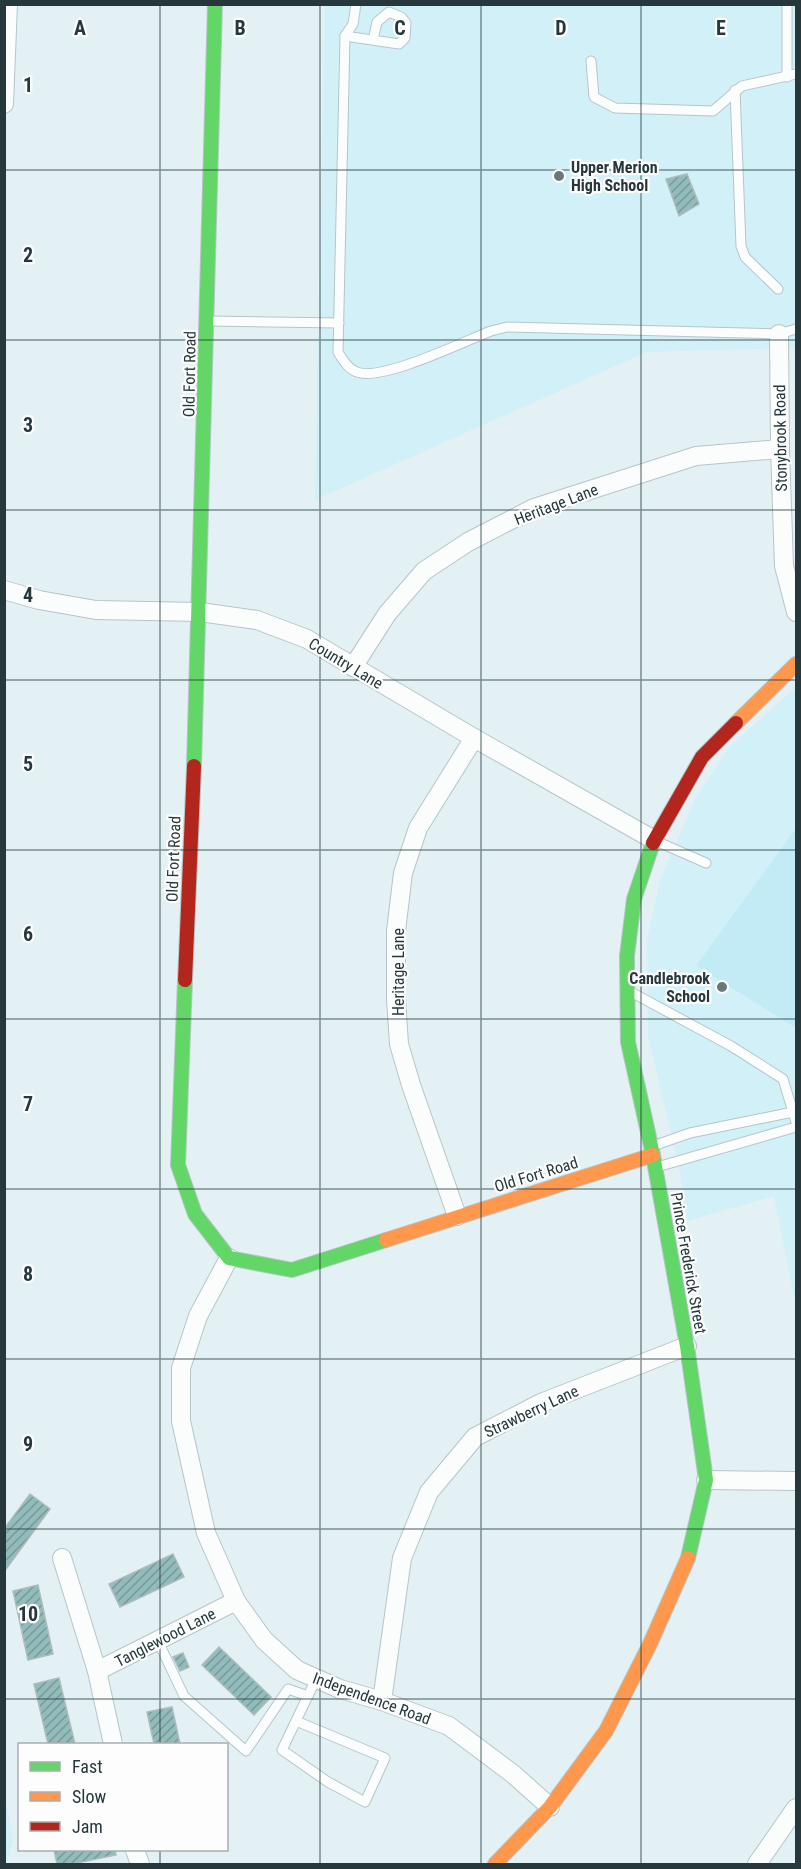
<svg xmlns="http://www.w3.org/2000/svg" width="801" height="1869" font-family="'Roboto Condensed',sans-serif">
  <defs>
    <pattern id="building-hatch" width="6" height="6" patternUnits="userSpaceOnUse" patternTransform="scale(1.5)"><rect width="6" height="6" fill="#92bbbb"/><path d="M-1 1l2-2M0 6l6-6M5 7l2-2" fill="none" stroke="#799"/></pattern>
  </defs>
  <rect width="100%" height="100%" fill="#e3f1f4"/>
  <!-- built -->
  <g fill="#d2f0f8">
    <polygon points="325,5 796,5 796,348 647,352 315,500"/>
    <polygon points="796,687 796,1306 774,1196 688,1221 680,1172 648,1035 647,940 660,880 695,799 729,747"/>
    <polygon points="5,1794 13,1840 7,1864 4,1864"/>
  </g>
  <!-- green -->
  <polygon fill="#c2ebf6" points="796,828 796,1028 696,966"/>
  <!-- building -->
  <g fill="url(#building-hatch)" stroke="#adbcbd" stroke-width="1.5">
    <polygon points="687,174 699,204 679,216 666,179"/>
    <polygon points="30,1494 50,1509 4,1572 4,1529"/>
    <polygon points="173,1554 184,1577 120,1607 109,1584"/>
    <polygon points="38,1585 53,1654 28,1660 13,1591"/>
    <polygon points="219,1647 271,1697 254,1715 202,1665"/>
    <polygon points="183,1653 189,1667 180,1671 173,1657"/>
    <polygon points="59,1678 75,1744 48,1744 34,1684"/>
    <polygon points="172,1707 180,1744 154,1744 147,1712"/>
    <polygon points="54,1850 115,1850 116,1855 72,1864 57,1864"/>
  </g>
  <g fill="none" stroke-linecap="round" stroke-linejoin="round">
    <!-- lane casing -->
    <g stroke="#b6c5c8" stroke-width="11">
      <g id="lane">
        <polyline points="356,4 353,24 345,36 399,44 405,38 406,23 401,17 389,12 377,22 373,40"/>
        <polyline points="787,4 787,77"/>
        <path d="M 345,36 L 338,352 C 343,360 348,369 357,372 C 381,382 465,341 491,331 L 507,327 L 779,334 L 796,329"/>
        <polyline points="591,61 594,97 615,108 713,111 742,86 796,74"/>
        <polyline points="735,90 741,246 745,257 778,289"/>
        <polyline points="209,321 339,323"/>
        <polyline points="656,841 706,863"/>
        <polyline points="629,991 731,1046 783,1079 796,1122"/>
        <polyline points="653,1146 690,1133 793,1112"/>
        <polyline points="657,1167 796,1127"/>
        <polyline points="158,1641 184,1696 246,1751 288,1689 308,1696"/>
        <polyline points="296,1721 385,1758 365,1802 328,1782 282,1750 316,1679"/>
      </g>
    </g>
    <!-- street casing -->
    <g stroke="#b6c5c8" stroke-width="20">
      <g id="street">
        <polyline points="4,104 8,4"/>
        <polyline points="779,334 780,449 784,566 796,612"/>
        <polyline points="4,590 39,600 96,610 200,612 257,620 307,639 474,738 654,840"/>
        <polyline points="353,667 387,614 424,571 468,542 534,508 696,456 780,449"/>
        <polyline points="457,1216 411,1085 399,1044 396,999 396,931 403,873 418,828 474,738"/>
        <polyline points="229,1258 198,1316 181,1368 181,1421 206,1533 236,1601 264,1640 297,1670 340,1689 382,1701 449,1726 513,1774 550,1807"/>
        <polyline points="706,1480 796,1481"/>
        <polyline points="62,1558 97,1671"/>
        <polyline points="382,1701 402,1558 429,1492 475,1437 541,1403 687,1346"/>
        <polyline points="113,1744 97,1671 236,1601"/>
        <polyline points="135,1850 140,1864"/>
        <polyline points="757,1864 796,1808"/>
      </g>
    </g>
    <!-- fast casing -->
    <g stroke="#b6c5c8" stroke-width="16">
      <g id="fast">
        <polyline points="194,766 215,4"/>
        <polyline points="653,843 634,899 627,956 628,1042 653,1155 687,1346 706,1480 688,1558"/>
        <polyline points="185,980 178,1165 195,1214 229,1258 292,1270 386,1240"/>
      </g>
    </g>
    <!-- slow casing -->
    <g stroke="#b6c5c8" stroke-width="16">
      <g id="slow">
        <polyline points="736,723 796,664"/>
        <polyline points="386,1240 653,1155"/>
        <polyline points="495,1864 550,1807 606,1731 650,1644 688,1558"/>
      </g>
    </g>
    <!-- jam casing -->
    <g stroke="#b6c5c8" stroke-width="16">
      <g id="jam">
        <polyline points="653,843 702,757 736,723"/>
        <polyline points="185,980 194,766"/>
      </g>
    </g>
    <!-- lane -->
    <use href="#lane" stroke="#fbfdfd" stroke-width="9"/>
    <!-- street -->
    <use href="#street" stroke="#fbfdfd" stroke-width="18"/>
    <!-- fast -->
    <use href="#fast" stroke="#63d668" stroke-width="14"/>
    <!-- slow -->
    <use href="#slow" stroke="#ff974d" stroke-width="14"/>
    <!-- jam -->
    <use href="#jam" stroke="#b3261e" stroke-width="14"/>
  </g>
  <!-- grid -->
  <path fill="none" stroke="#26383c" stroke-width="1.5" stroke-opacity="0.55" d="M 160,4 L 160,1744M 320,4 L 320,1864M 481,4 L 481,1864M 641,4 L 641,1864M 4,170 L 796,170M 4,340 L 796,340M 4,510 L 796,510M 4,680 L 796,680M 4,850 L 796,850M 4,1019 L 796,1019M 4,1189 L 796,1189M 4,1359 L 796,1359M 4,1529 L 796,1529M 4,1699 L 796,1699M 160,1850 L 160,1864"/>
  <!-- markers -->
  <g fill="#68797c" stroke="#fdfdfd" stroke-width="2">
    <circle cx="559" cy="176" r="6"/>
    <circle cx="722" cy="987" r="6"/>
  </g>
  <g text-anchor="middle" stroke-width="4.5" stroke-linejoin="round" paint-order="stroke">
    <!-- poi labels -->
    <g font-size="16" font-weight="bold" fill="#26383c" stroke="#fdfdfd" text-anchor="start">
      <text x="571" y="173">Upper Merion<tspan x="571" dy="18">High School</tspan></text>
      <text x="710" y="984" text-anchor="end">Candlebrook<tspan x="710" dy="18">School</tspan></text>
    </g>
    <!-- street labels -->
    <g font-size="16" fill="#26383c" stroke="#fdfdfd">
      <text transform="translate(189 374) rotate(-89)" y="6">Old Fort Road</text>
      <text transform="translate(780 438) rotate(-91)" y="6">Stonybrook Road</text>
      <text transform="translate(556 504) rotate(-21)" y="6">Heritage Lane</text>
      <text transform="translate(346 663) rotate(31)" y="6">Country Lane</text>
      <text transform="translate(173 859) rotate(-88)" y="6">Old Fort Road</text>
      <text transform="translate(398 972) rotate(-90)" y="6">Heritage Lane</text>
      <text transform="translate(536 1174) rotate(-17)" y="6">Old Fort Road</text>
      <text transform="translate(689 1263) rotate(80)" y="6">Prince Frederick Street</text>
      <text transform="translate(531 1411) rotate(-25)" y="6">Strawberry Lane</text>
      <text transform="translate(165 1637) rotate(-27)" y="6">Tanglewood Lane</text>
      <text transform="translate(372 1698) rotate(20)" y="6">Independence Road</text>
    </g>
  </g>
  <g font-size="20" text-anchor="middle" font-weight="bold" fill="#26383c" stroke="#fdfdfd" stroke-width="4.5" stroke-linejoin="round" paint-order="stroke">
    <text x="80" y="35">A</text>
    <text x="240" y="35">B</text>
    <text x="400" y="35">C</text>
    <text x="561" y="35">D</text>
    <text x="721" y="35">E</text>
    <text x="28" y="92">1</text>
    <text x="28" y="262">2</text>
    <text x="28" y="432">3</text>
    <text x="28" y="602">4</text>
    <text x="28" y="771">5</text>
    <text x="28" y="941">6</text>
    <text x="28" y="1111">7</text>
    <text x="28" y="1281">8</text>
    <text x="28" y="1451">9</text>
    <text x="28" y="1621">10</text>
  </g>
  <!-- border -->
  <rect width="801" height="1869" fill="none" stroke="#26383c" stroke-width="12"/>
  <!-- legend -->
  <rect x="18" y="1743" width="210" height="108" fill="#fdfdfd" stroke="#a7aeb0" stroke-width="1.5"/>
  <rect x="30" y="1762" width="30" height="9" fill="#63d668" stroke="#a7aeb0" stroke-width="1.5"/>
  <text x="72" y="1773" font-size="18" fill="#26383c">Fast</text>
  <rect x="30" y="1792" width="30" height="9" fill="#ff974d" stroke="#a7aeb0" stroke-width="1.5"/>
  <text x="72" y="1803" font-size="18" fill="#26383c">Slow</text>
  <rect x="30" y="1822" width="30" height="9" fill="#b3261e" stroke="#a7aeb0" stroke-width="1.5"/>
  <text x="72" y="1833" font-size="18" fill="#26383c">Jam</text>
</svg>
